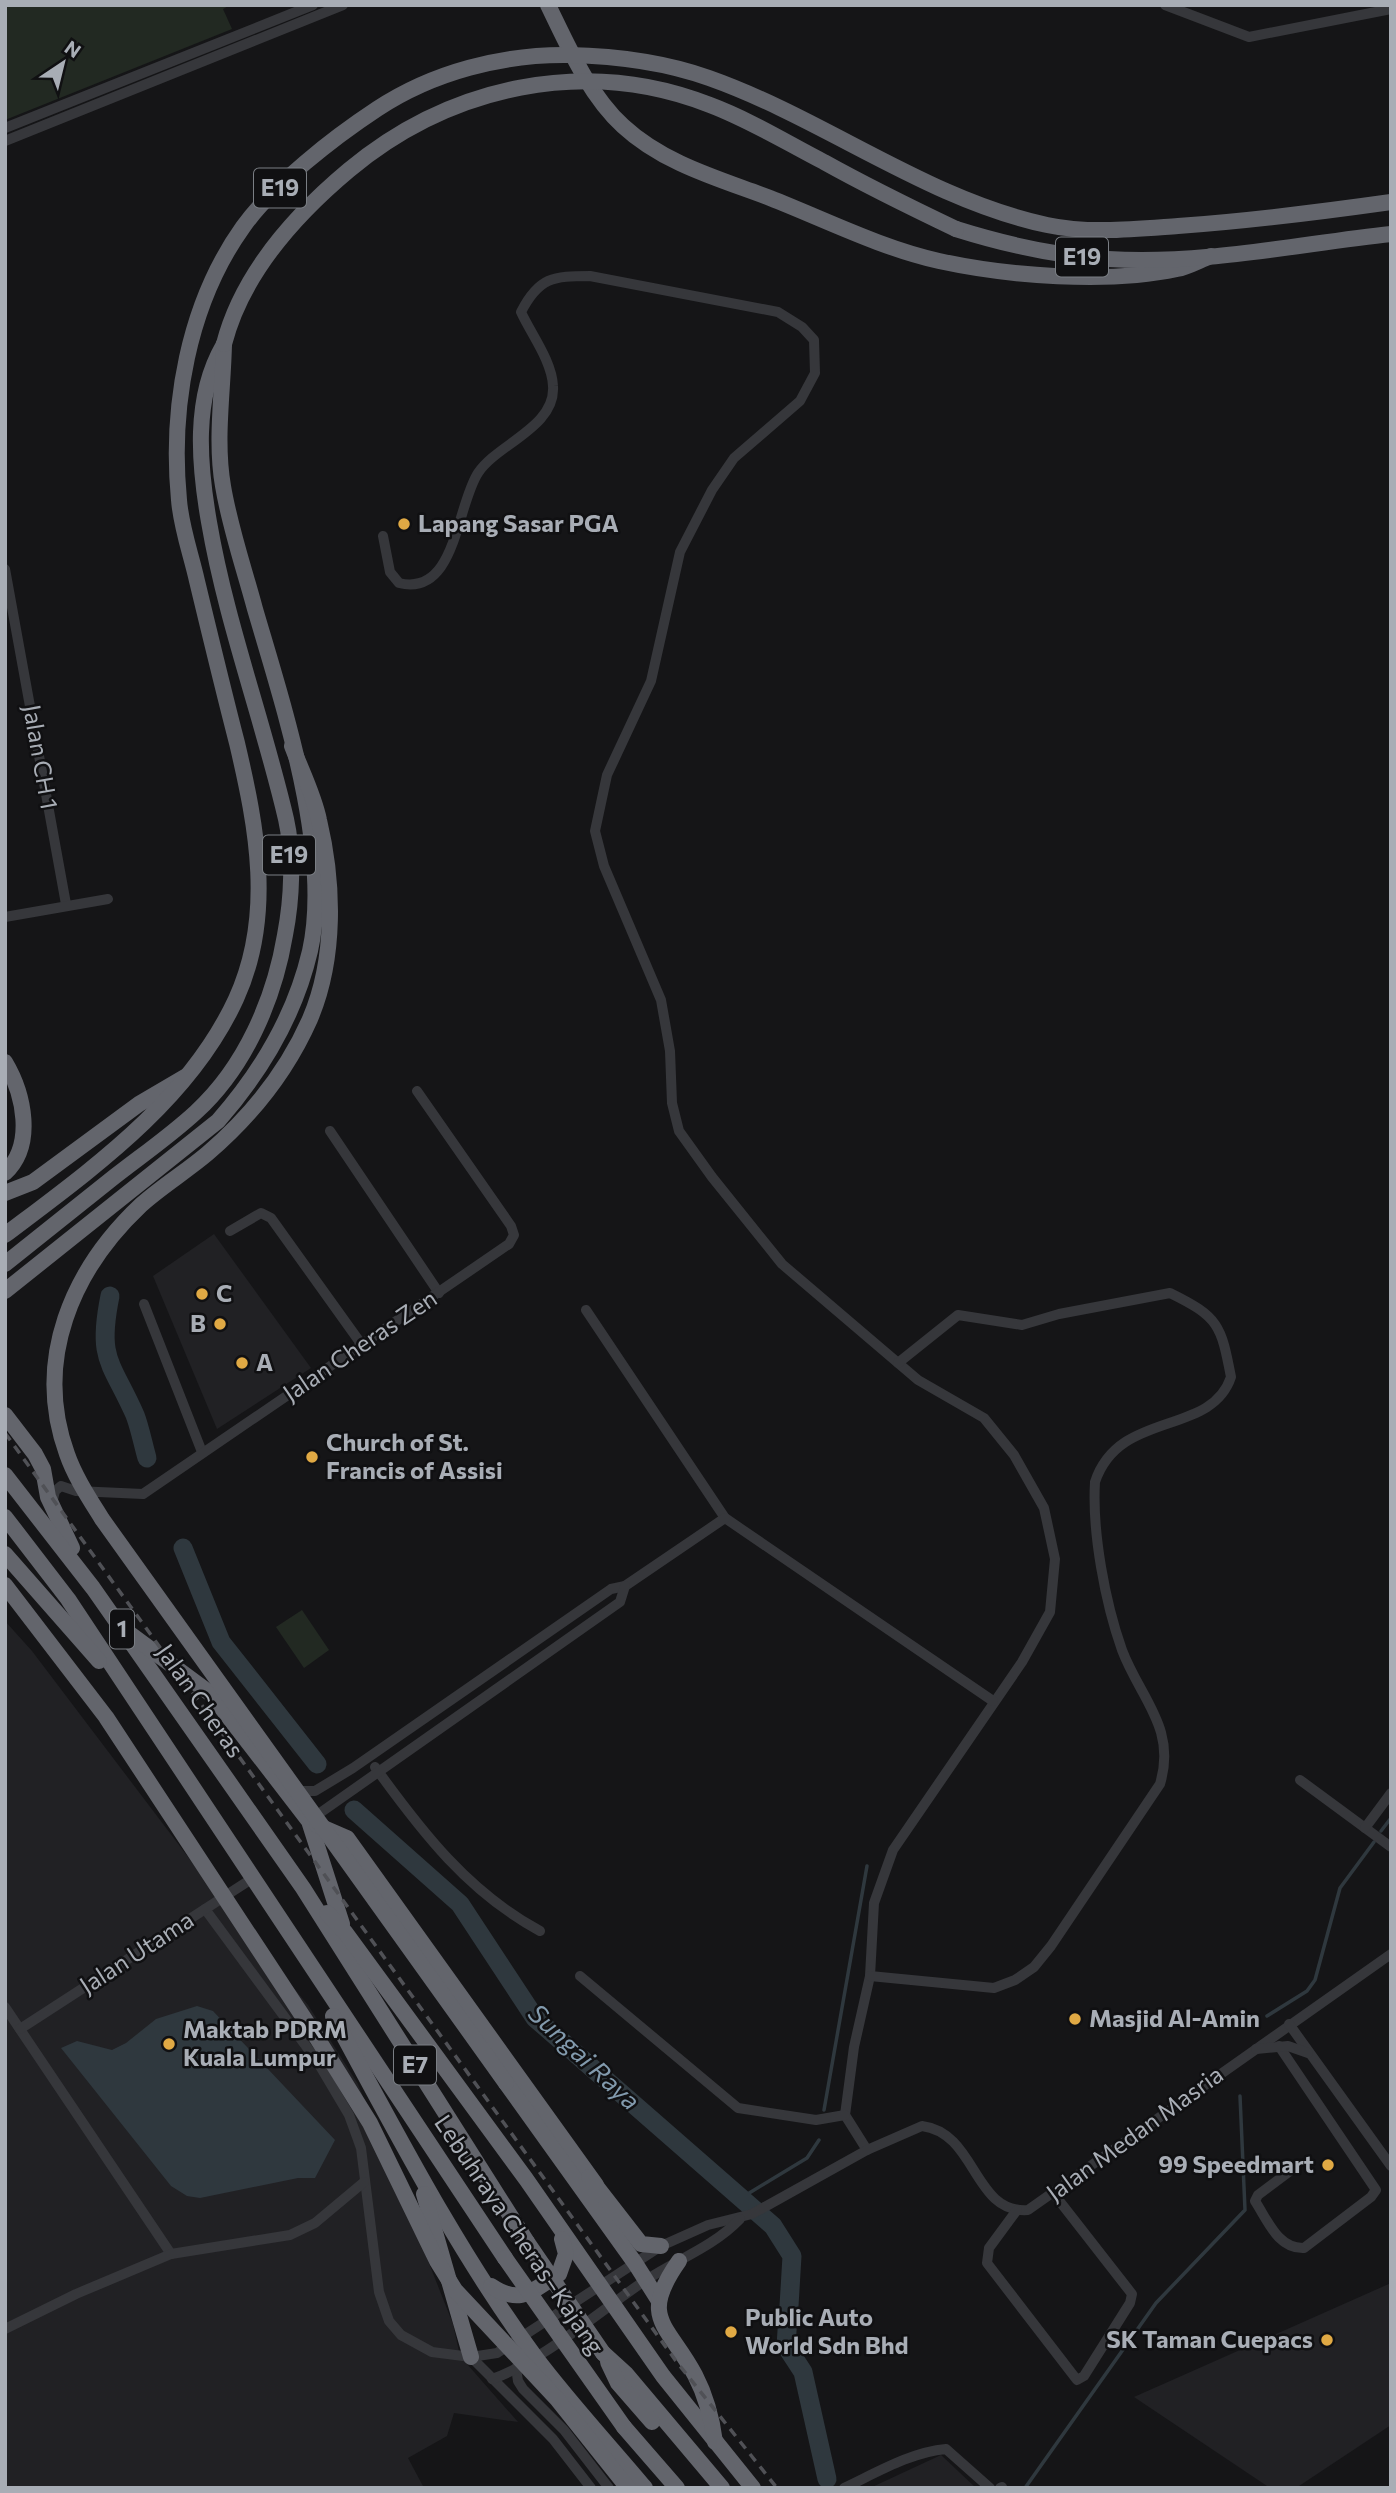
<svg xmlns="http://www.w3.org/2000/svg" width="1396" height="2493" font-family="Commissioner,sans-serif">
  <rect width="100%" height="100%" fill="#151517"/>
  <!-- built -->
  <g fill="#212124">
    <polygon points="214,1234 311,1368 217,1429 153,1276"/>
    <polygon points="5,1621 32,1651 229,1911 308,2005 358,2084 453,2324 460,2356 518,2422 454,2413 447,2436 408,2458 424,2488 5,2488"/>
    <polygon points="1391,2283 1391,2425 1296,2488 1270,2488 1134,2397"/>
    <polygon points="941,2455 976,2488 870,2488"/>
  </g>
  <!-- green -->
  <g fill="#222922">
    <polygon points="5,5 230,5 223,9 232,29 5,120"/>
    <polygon points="302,1610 329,1650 304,1668 276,1627"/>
  </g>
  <!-- water -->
  <polygon fill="#2f383e" points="197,2006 213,2011 335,2140 315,2178 298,2178 200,2198 187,2196 171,2186 61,2048 77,2041 112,2050 126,2043 156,2019"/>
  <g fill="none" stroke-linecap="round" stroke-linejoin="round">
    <!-- stream -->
    <g stroke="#2f383e" stroke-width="3.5">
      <polyline points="1381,1831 1391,1818"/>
      <polyline points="1267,2016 1307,1991 1315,1980 1340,1888 1374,1842"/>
      <polyline points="824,2110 867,1866"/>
      <polyline points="741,2198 807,2158 819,2140"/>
      <polyline points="1025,2488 1156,2303 1245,2210 1240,2096"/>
    </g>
    <!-- river -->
    <g stroke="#2f383e" stroke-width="19">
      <path d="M 110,1296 C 97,1360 111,1361 135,1415 C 140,1428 143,1444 147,1458"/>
      <polyline points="183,1548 221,1642 317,1764"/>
      <polyline points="354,1810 460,1904 535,2018 773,2226 792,2256 789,2306"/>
      <polyline points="788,2316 786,2346 803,2372 827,2479"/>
    </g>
    <!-- minor -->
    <g stroke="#36373b" stroke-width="10">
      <polyline points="1165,5 1249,37 1391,9"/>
      <polyline points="5,128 313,5"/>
      <polyline points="5,141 343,5"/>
      <path d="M 383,536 L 390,572 L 399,583 C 456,597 456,507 478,473 C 497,444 556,427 553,386 C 552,361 531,334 521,312 C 539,277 553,276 590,276 L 778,312 L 802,327 L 814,340 L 815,373 L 800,401 L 734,458 L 712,490 L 680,552 L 651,681 L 607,775 L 595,831 L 604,866 L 661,1000 L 670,1051 L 672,1103 L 679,1131 L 712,1177 L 782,1264 L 918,1380 L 984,1418 L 1014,1455 L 1044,1508 L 1055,1559 L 1050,1612 L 1022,1662 L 893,1850 L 874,1903 L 870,1976 L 854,2047 L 845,2115 L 867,2150"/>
      <polyline points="5,569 66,904"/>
      <polyline points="5,917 108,899"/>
      <polyline points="330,1131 439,1293"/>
      <polyline points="230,1231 261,1213 271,1218 362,1345"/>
      <polyline points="144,1304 202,1452"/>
      <polyline points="586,1310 725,1518 993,1701"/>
      <polyline points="52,1504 55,1491 61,1486 76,1491 143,1494 509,1244 514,1235 511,1226 417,1091"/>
      <path d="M 375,1767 C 422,1832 468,1892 540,1931"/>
      <polyline points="1300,1780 1391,1847"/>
      <polyline points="294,1791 315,1791 353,1768 611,1589 625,1586 725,1518"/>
      <polyline points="310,1820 620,1602 625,1586"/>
      <polyline points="1365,1828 1391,1793"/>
      <path d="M 205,1909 L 317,2061 L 349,2115 L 361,2148 L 379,2292 L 389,2321 L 401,2335 L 432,2352 L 471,2357 L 497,2353 L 661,2246 L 708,2225 L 752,2214 L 867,2150 L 922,2126 C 977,2133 973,2214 1028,2210 L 1391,1954"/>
      <polyline points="580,1976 738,2108 816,2120 845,2115"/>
      <path d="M 870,1976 L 994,1988 L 1015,1980 L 1034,1967 L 1051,1946 L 1160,1784 C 1177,1728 1140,1698 1122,1650 C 1105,1602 1092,1532 1095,1482 C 1119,1409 1211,1437 1231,1377 C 1221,1325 1219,1317 1170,1293 L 1059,1314 L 1022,1325 L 958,1315 L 898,1363"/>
      <polyline points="5,2007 171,2254"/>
      <polyline points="1289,2024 1391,2166"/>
      <polyline points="20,2029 253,1878"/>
      <path d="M 1279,2046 L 1376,2190 L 1371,2197 L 1304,2248 C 1278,2249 1268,2221 1255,2201 L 1258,2195 L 1294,2168"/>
      <polyline points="1256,2049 1288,2046 1308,2053"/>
      <polyline points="1017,2210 989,2248 987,2263 1077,2380 1084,2376 1130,2303 1132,2294 1054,2194"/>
      <polyline points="5,2329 76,2294 171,2254 290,2235 315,2223 364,2182"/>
      <polyline points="471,2357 553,2439 591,2488"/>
      <polyline points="516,2368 518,2381 523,2389 564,2430 609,2488"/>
      <path d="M 492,2379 C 540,2363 602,2309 646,2280 C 678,2259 713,2247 740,2219"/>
      <path d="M 844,2488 C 876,2473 911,2452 946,2449 L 990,2488"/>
      <polyline points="1000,2488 1002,2487"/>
    </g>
    <!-- highway -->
    <g stroke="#63656c" stroke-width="16">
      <path d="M 548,5 C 568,46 589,95 623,126 C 664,164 720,179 770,198 C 826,220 881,248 939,261 C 1008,276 1107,284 1177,269 C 1188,267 1200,260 1211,256"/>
      <path d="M 956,229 C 1007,245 1055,256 1108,259 C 1202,265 1298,244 1391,234"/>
      <path d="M 5,1062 C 24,1094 35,1145 5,1173"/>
      <polyline points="5,1193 33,1182 139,1104 185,1077"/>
      <path d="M 5,1264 C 40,1236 74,1209 109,1181 C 138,1158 169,1137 196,1112 C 245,1067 274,1000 285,935 C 292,899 294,855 286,819 C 263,720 226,622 209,522 C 199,465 193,398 223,346"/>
      <path d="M 5,1291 L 218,1121 C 261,1072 295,1015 310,951 C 332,852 283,705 255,609 C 244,568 230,528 223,486 C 215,440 223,391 224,344"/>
      <polyline points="5,1415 35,1454 43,1469 48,1497 72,1548"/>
      <polyline points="5,1475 93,1588 303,1888 527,2242"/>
      <polyline points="5,1517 68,1599 505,2258"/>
      <polyline points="5,1554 99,1661"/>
      <polyline points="130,1634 211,1694 309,1821 342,1924"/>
      <polyline points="317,1825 347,1838 596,2185"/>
      <polyline points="327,1913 345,1932 526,2179 663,2376 753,2488"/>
      <path d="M 333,2016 C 396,2132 457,2251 536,2358 C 570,2403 609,2445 645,2488"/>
      <polyline points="506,2083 635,2263 659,2301"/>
      <polyline points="589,2177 641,2244 661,2246"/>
      <polyline points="424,2194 471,2357"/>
      <path d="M 679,2261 C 638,2319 668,2324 695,2375 C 706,2396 712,2419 715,2442"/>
      <path d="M 491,2286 C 521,2306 533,2290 559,2274 L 566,2254 L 562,2239"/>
      <polyline points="603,2353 626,2374 722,2488"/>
      <polyline points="608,2362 618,2383 652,2422"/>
      <polyline points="624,2427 677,2488"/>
    </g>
    <!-- rail -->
    <polyline stroke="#505156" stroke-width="3.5" stroke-dasharray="9 7" stroke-linecap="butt" points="5,1433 676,2361 777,2488"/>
    <!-- highway-bridge -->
    <g stroke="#63656c" stroke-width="16">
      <path d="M 224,344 C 242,274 294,216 349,170 C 450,86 585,56 710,105 C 750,120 787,143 824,162 C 867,186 912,208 956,229"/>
      <path d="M 292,746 C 301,770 314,795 319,820 C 334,883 336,958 310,1019 C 287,1071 251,1116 208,1153 C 187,1171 162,1186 141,1205 C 72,1270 33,1360 67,1454 C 75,1477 89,1498 102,1519 L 506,2083"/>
      <path d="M 5,1235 C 92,1169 189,1101 236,999 C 274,916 257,828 237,743 C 223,689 210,635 197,581 C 191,554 181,527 179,500 C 170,407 188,304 243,227 C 274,184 333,138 377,109 C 433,72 503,54 569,55 C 617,56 664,62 709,78 C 825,119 926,199 1047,225 C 1089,234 1136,229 1178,226 C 1249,221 1320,212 1391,202"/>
      <polyline points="5,1585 106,1717 317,2038 370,2123 437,2261 455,2290 557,2399 628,2488"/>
      <polyline points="527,2242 603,2353"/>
      <polyline points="505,2258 624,2427"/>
    </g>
  </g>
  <!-- markers -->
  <g fill="#e0a944" stroke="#101012" stroke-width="2.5">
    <circle cx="404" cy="524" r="7"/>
    <circle cx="202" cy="1294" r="7"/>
    <circle cx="220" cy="1324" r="7"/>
    <circle cx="242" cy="1363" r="7"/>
    <circle cx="312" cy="1457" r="7"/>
    <circle cx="1075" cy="2019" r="7"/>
    <circle cx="169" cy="2044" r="7"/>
    <circle cx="1328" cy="2165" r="7"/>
    <circle cx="731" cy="2332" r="7"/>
    <circle cx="1327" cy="2340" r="7"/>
  </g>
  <g text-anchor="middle" stroke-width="5" stroke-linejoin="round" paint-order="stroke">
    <!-- shield labels -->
    <g fill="#101012" stroke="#7a7e84" stroke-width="2">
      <rect x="254" y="168.5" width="52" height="39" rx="5"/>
      <rect x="1056" y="237.5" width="52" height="39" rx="5"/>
      <rect x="263" y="835.5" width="52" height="39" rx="5"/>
      <rect x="110" y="1609.5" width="24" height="39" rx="5"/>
      <rect x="394" y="2045.5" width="42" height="39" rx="5"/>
    </g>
    <g font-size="23" font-weight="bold" fill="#a8adb5">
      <text x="280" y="196">E19</text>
      <text x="1082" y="265">E19</text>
      <text x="289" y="863">E19</text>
      <text x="122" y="1637">1</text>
      <text x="415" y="2073">E7</text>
    </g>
    <!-- poi labels -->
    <g font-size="24" font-weight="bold" fill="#a8adb5" stroke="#101012" text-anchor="start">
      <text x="418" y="532">Lapang Sasar PGA</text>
      <text x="216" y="1302">C</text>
      <text x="206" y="1332" text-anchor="end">B</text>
      <text x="256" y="1371">A</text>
      <text x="326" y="1451">Church of St.<tspan x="326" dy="28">Francis of Assisi</tspan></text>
      <text x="1089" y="2027">Masjid Al-Amin</text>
      <text x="183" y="2038">Maktab PDRM<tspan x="183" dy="28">Kuala Lumpur</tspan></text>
      <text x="1314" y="2173" text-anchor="end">99 Speedmart</text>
      <text x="745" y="2326">Public Auto<tspan x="745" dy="28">World Sdn Bhd</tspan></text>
      <text x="1313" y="2348" text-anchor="end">SK Taman Cuepacs</text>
    </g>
    <!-- street labels -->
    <g font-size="24" fill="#a8adb5" stroke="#101012">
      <text transform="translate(40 757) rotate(80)" y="8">Jalan CH 1</text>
      <text transform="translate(360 1346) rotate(-34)" y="8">Jalan Cheras Zen</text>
      <text transform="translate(200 1701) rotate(55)" y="8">Jalan Cheras</text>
      <text transform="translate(137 1953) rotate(-33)" y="8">Jalan Utama</text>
      <text transform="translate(1135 2134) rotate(-36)" y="8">Jalan Medan Masria</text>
      <text transform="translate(519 2235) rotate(56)" y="8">Lebuhraya Cheras–Kajang</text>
    </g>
    <!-- water labels -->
    <g font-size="26" font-style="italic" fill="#829aad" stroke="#101012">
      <text transform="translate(584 2057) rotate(43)" y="9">Sungai Raya</text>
    </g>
  </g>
  <!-- border -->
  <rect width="1396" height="2493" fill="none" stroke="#a8adb5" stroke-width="14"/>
  <!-- north arrow -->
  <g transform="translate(63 63) rotate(35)" stroke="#101012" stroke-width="5" paint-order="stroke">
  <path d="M0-5L12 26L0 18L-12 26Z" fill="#a8adb5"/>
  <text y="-10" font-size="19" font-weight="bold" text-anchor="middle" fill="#a8adb5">N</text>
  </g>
</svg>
